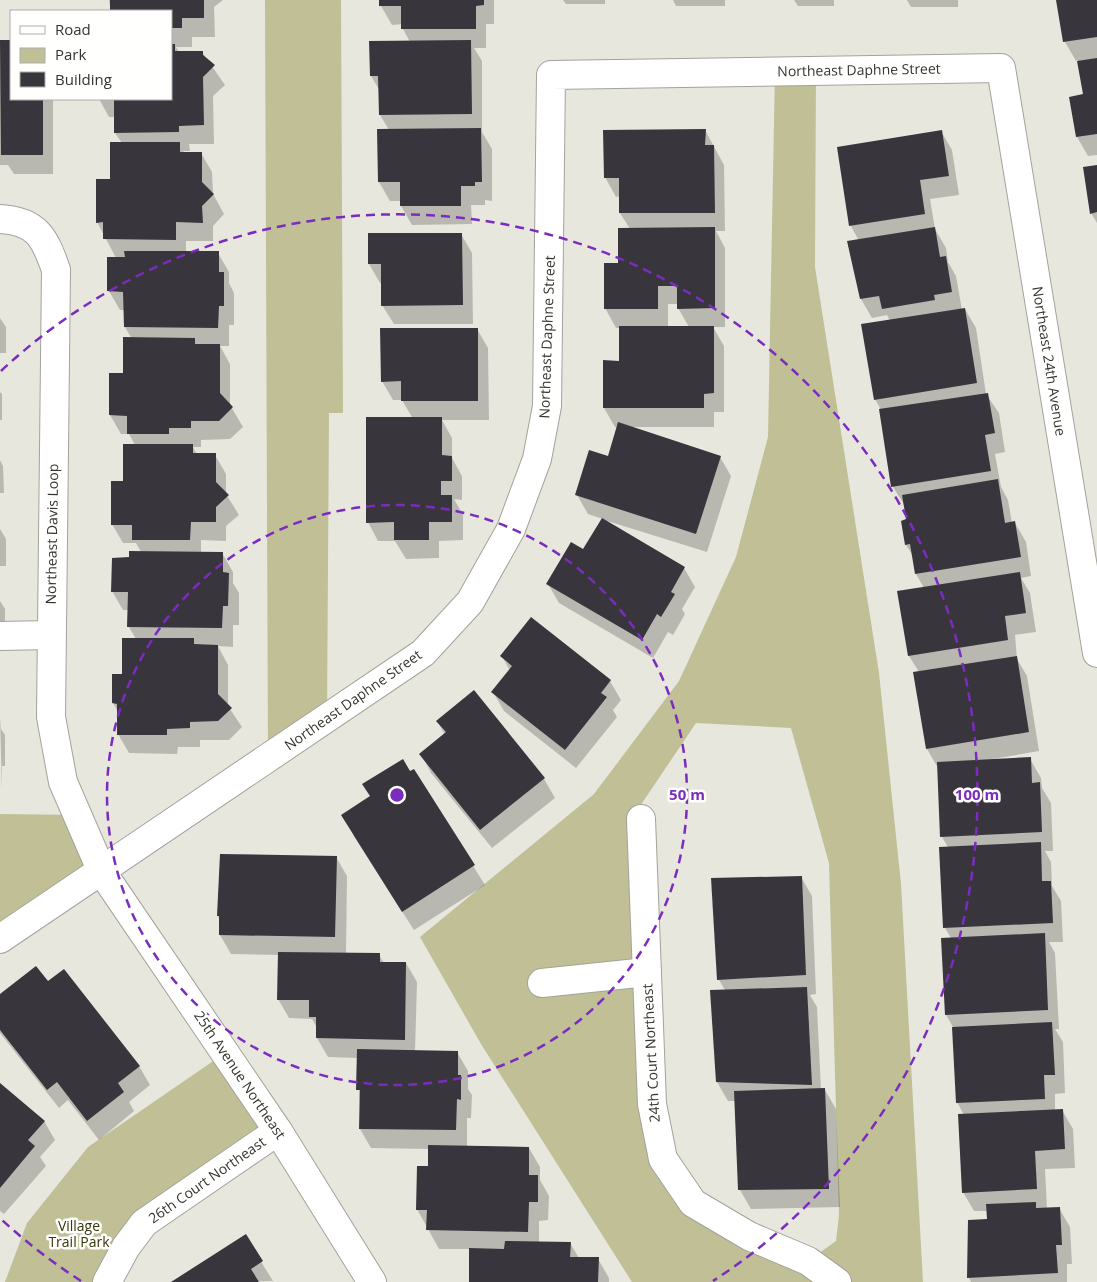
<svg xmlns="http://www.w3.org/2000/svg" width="1097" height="1282" font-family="'Open Sans',sans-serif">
  <rect width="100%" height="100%" fill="#e7e7de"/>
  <!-- green -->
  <g fill="#c0bf96" fill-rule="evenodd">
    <polygon points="265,0 341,0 343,413 329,413 327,719 268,759"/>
    <path d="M 775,70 L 816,70 L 815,267 L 879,673 L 901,884 L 923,1282 L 632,1282 L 481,1044 L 420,937 L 594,794 L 679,681 L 736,557 L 768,437 ZM 696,723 L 791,728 L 829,863 L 839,1215 L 836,1241 L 808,1261 L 677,1180 L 647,972 L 634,815 Z"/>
    <polygon points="0,814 78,815 102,872 0,939"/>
    <polygon points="225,1053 278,1131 144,1223 107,1282 5,1282 27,1223 88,1147"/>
  </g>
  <!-- shadow -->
  <g fill="#0003" fill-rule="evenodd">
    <polygon points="109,0 223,0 214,7 215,37 192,37 192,47 176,47 179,52 202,52 225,85 213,96 214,144 189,144 190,151 183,151 185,153 201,153 212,172 213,194 224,214 213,226 213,241 186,241 186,252 218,253 229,272 229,283 234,293 234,325 229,325 229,346 220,346 230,364 230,405 243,427 230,439 201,440 201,447 193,447 197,455 215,455 226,474 226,494 239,515 226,526 226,541 201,540 201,553 222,553 233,572 233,583 239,593 239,625 233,625 233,647 218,646 228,665 228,706 242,727 229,740 200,740 200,747 178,747 177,754 129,753 118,734 118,712 113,703 136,639 129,627 129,610 123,610 112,591 130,559 141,552 136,543 123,543 112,524 135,445 129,434 121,434 110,415 110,375 124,375 132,339 125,327 125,310 120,310 109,291 108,259 116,258 97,222 122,143 115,133 115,117 109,117 99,99 171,99 171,11 111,11"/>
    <polygon points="381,0 494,0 494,24 486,24 486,48 474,48 482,61 482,132 492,149 492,201 485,200 485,205 471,205 472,224 412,225 401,206 401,201 390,201 379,182 389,130 380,115 380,91 371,76 410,42 403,29 403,24 392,25 381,6"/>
    <polygon points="563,0 605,0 605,4 566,4"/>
    <polygon points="673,0 725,0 725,6 676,6"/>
    <polygon points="794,0 834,0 834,6 798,6"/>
    <polygon points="907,0 958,0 958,7 911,7"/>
    <polygon points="1058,0 1097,0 1097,155 1088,156 1077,137 1071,98 1084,96 1078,60 1076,61 1065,42"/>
    <polygon points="0,41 11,41 11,99 53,99 53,174 14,174 8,165 0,165"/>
    <path d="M 705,130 L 724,165 L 725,231 L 716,231 L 725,248 L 725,327 L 713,327 L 724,346 L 724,412 L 714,412 L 714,427 L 630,427 L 720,457 L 731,476 L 707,552 L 604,520 L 684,568 L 695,587 L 682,609 L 685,614 L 673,635 L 668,632 L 653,658 L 559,603 L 548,584 L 584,551 L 603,519 L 588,514 L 577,495 L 608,458 L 618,427 L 615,427 L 604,408 L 620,362 L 620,328 L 616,328 L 605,308 L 630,229 L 620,213 L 620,196 L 616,197 L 605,177 ZM 668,304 L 678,304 L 678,308 L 689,327 L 668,327 Z"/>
    <polygon points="941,131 952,150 959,195 930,199 935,229 946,248 948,262 956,276 962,310 965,309 976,328 986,394 999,413 1005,452 995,454 1001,487 1008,500 1012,523 1015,523 1026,542 1031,576 1021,578 1030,593 1036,632 1015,635 1017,659 1027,676 1039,751 993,759 994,760 1030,759 1041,778 1042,788 1051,803 1053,851 1045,851 1051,862 1052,886 1061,901 1063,942 1049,942 1055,953 1059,1029 1055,1029 1063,1042 1065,1093 1055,1094 1055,1111 1062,1110 1073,1129 1075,1168 1045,1169 1047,1209 1059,1208 1070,1227 1072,1264 1067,1264 1067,1282 971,1282 969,1278 988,1220 987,1211 974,1211 963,1192 964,1115 957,1102 953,1027 946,1015 951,938 945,928 948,847 942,837 938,768 927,749 919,672 909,656 899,592 924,588 916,574 913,556 906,545 903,522 907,520 905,506 893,487 881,410 875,399 890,321 887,315 872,318 861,299 859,241 851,226 838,148"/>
    <polygon points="1097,166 1097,223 1091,213"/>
    <polygon points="461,234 472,253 473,324 394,324 382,305 382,283 380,283 369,264 369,235"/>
    <polygon points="0,318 6,327 6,353 0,353"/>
    <polygon points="477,329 488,348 489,420 442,420 452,438 452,458 462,476 462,500 454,499 463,515 463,540 439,541 439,558 406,559 395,541 378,541 368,522 413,419 402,400 393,400 382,381"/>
    <polygon points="0,392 2,394 2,420 0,420"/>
    <polygon points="0,460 3,466 4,493 0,493"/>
    <polygon points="0,529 6,539 6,566 0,566"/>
    <polygon points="0,601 5,609 5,633 0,633"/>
    <polygon points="502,656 610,681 621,700 613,710 617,717 576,768 504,711 493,692 510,671"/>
    <polygon points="0,717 1,729 5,735 5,766 2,766 2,791"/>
    <polygon points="437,721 544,779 555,798 492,848 431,773 421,754 445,735"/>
    <polygon points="414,771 485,885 414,930 353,835"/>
    <polygon points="336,857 347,876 346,954 379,955 384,963 406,963 417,982 415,1052 457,1052 468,1071 468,1089 472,1095 471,1118 467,1118 467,1147 529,1148 540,1167 540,1180 549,1196 548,1220 539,1221 539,1242 570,1243 579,1258 598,1259 609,1278 609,1282 470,1282 471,1249 439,1249 417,1209 429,1167 429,1149 371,1148 360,1129 358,1058 328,1057 317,1038 317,1028 312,1019 289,1018 278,999 279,955 231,954 220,935 220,920 218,916"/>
    <polygon points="801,877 812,896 816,994 810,995 817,1007 821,1090 825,1090 836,1109 840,1207 751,1209 740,1190 736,1101 728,1101 717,1082 725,990 719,980"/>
    <polygon points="48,983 139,1066 150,1085 129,1102 134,1111 99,1140 68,1100 59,1108 0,1033 0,996"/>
    <polygon points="0,1084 44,1121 55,1140 40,1157 46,1166 4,1214 0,1211"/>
    <polygon points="245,1236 273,1281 173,1282"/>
  </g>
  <!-- building -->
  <g fill="#38363c">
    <polygon points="110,0 204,0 204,18 182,18 182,28 171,28 171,11 110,11"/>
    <polygon points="379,0 484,0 484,5 476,6 476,29 401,29 401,6 379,6"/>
    <polygon points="1056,0 1097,0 1097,37 1063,42"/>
    <polygon points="0,40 11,40 11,99 43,99 43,155 1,155"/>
    <polygon points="471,40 472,114 379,115 378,76 370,76 369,41"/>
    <polygon points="171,44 175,44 175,51 203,51 203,55 215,65 203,77 204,125 179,126 179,132 114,133 114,99 171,99"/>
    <polygon points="1097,58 1097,134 1076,137 1069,97 1083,94 1077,61"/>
    <polygon points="481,128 482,182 475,182 475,186 461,186 461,206 400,206 400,182 378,182 377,129"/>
    <polygon points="706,129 705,145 714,145 715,213 619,213 619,178 604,178 603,130"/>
    <polygon points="942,130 949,176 920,180 925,214 849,226 837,147"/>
    <polygon points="110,142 180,142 180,152 202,152 202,182 214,194 202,206 203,223 176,222 176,240 103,239 103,222 96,223 96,179 110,179"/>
    <polygon points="1097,165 1097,212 1090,214 1083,167"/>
    <polygon points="715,227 715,308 677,309 677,286 658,286 658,309 604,309 604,263 618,263 618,228"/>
    <polygon points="935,227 940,257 946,256 952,292 934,295 935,300 882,309 879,296 860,299 847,241"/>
    <polygon points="368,233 462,233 463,305 381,306 381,264 368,264"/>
    <polygon points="124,251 219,251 219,272 224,272 224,306 219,306 218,328 124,327 123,292 107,291 107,257 125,257"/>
    <polygon points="965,308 977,383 874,400 861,324"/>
    <polygon points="619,326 714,326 714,393 704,394 704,408 603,408 603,360 619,361"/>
    <polygon points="380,328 478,328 478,401 401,401 401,381 381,382"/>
    <polygon points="123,337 195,338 195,344 220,344 220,393 233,407 219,421 191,421 191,428 169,428 169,434 127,434 127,416 109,415 109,373 123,373"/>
    <polygon points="988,393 995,433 985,435 991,471 891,487 879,409"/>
    <polygon points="366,417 442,417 442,455 452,456 452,481 441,481 441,495 452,495 452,522 429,522 429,540 394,540 394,522 366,523"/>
    <polygon points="618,422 721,456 696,534 575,495 589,450 608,456"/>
    <polygon points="123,444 193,444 193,453 216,453 216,482 229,495 216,507 216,522 191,522 190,540 132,540 132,525 111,525 111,481 123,481"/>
    <polygon points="998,479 1005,523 1015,521 1021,557 915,574 910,544 905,545 901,521 906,519 902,495"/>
    <polygon points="602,518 685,567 671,592 675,594 661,617 657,614 642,640 546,584 571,542 583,549"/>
    <polygon points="129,551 223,552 223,572 229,573 228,606 223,606 222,628 127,627 128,592 111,592 112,558 129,557"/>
    <polygon points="1020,572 1026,613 1005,616 1008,640 908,656 897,591"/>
    <polygon points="531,617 611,680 601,693 607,697 565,750 491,692 512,666 500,656"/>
    <polygon points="122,638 194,638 194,644 218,645 218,694 232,708 218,721 190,722 190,728 167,729 167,735 117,735 117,704 112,703 112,674 122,674"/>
    <polygon points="1017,656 1029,732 926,749 913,672"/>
    <polygon points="474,690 545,778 480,830 419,754 446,732 436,721"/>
    <polygon points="1031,757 1032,783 1040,782 1042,832 940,837 937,762"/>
    <polygon points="403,759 410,771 414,769 475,865 402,912 341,815 370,796 362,784"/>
    <polygon points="1041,842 1042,881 1051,881 1053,923 943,928 939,847"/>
    <polygon points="220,854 337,856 335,937 219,935 219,916 217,916"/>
    <polygon points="802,876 806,975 717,980 711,878"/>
    <polygon points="1045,933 1048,1010 945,1015 941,938"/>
    <polygon points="278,952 380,953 380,962 406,962 405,1040 316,1038 316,1017 309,1017 309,1000 277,1000"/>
    <polygon points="36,966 48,981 64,969 140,1066 118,1083 124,1092 87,1121 57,1082 47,1090 0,1030 0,994"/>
    <polygon points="807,987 812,1085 716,1082 710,990"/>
    <polygon points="1052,1022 1055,1075 1044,1075 1045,1099 956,1103 952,1027"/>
    <polygon points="357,1049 458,1051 458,1075 461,1075 461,1100 457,1099 456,1130 359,1129 360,1090 356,1090"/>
    <polygon points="0,1083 45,1121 28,1140 35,1146 0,1188"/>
    <polygon points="825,1088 829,1189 738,1190 734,1091"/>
    <polygon points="1063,1109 1065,1149 1035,1151 1037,1189 962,1193 958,1114"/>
    <polygon points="428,1145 529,1147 529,1175 538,1175 538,1202 529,1202 528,1232 426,1230 427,1210 416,1210 417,1166 428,1166"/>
    <polygon points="1036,1202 1036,1208 1060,1207 1062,1245 1056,1245 1058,1273 967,1278 968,1220 987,1219 986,1204"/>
    <polygon points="246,1234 263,1261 251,1269 259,1282 171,1282"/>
    <polygon points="505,1241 571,1242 570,1257 599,1257 598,1282 469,1282 469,1248 504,1249"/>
  </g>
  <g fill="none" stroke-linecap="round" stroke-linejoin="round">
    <!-- minor casing -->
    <g stroke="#a3a39b" stroke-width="30">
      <g id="minor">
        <path d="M 0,219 C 37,221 45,238 56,270 L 51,717 L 63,782 L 102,872 L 278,1131 L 372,1282"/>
        <polyline points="0,636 51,635"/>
        <polyline points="641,819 652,1104 663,1159 693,1203 749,1236 808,1261 837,1282"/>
        <polyline points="0,939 423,653 470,602 511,529 537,459 547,406 551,75 1001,68 1097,653"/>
        <polyline points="542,983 647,972"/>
        <polyline points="107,1282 126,1247 144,1223 278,1131"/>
      </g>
    </g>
    <!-- minor -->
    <use href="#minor" stroke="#fff" stroke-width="28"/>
  </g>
  <!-- distance rings -->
  <g fill="none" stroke="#7b2cbf" stroke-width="2.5" stroke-dasharray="9 6">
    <circle cx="397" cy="795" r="290"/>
    <path d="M81 1281A580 580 0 0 1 1 1219M1 371A580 580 0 1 1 713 1281"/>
  </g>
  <g text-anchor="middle" stroke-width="5" stroke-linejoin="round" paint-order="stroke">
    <!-- street labels -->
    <g font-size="14" fill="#343431" stroke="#fffffe">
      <text transform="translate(859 70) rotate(-1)" y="5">Northeast Daphne Street</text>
      <text transform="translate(547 337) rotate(-88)" y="5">Northeast Daphne Street</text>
      <text transform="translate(1049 361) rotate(81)" y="5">Northeast 24th Avenue</text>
      <text transform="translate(52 534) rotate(-89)" y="5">Northeast Davis Loop</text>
      <text transform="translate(353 700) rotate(-35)" y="5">Northeast Daphne Street</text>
      <text transform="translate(651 1053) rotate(-93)" y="5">24th Court Northeast</text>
      <text transform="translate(240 1075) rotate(56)" y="5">25th Avenue Northeast</text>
      <text transform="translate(207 1180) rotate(-35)" y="5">26th Court Northeast</text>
    </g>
    <!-- park labels -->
    <g font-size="14" fill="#37360c" stroke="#fffffe">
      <text x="79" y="1231">Village<tspan x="79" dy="16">Trail Park</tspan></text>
    </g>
  </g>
  <circle cx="397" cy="795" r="8" fill="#7b2cbf" stroke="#fffffe" stroke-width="2.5"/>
  <g font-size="15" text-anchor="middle" font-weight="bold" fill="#7b2cbf" stroke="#fffffe" stroke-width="5" stroke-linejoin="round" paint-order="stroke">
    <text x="687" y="800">50 m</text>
    <text x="977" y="800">100 m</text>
  </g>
  <!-- legend -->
  <rect x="10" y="10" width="162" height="90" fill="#fffffe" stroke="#aeaeac"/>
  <rect x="20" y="26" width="25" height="8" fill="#ffffff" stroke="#aeaeac"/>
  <text x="55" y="35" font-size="15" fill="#343431">Road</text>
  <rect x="20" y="48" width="25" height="15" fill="#c0bf96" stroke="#aeaeac"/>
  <text x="55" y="60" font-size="15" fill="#343431">Park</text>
  <rect x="20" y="72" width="25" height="15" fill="#38363c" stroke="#aeaeac"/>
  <text x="55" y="85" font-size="15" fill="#343431">Building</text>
</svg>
